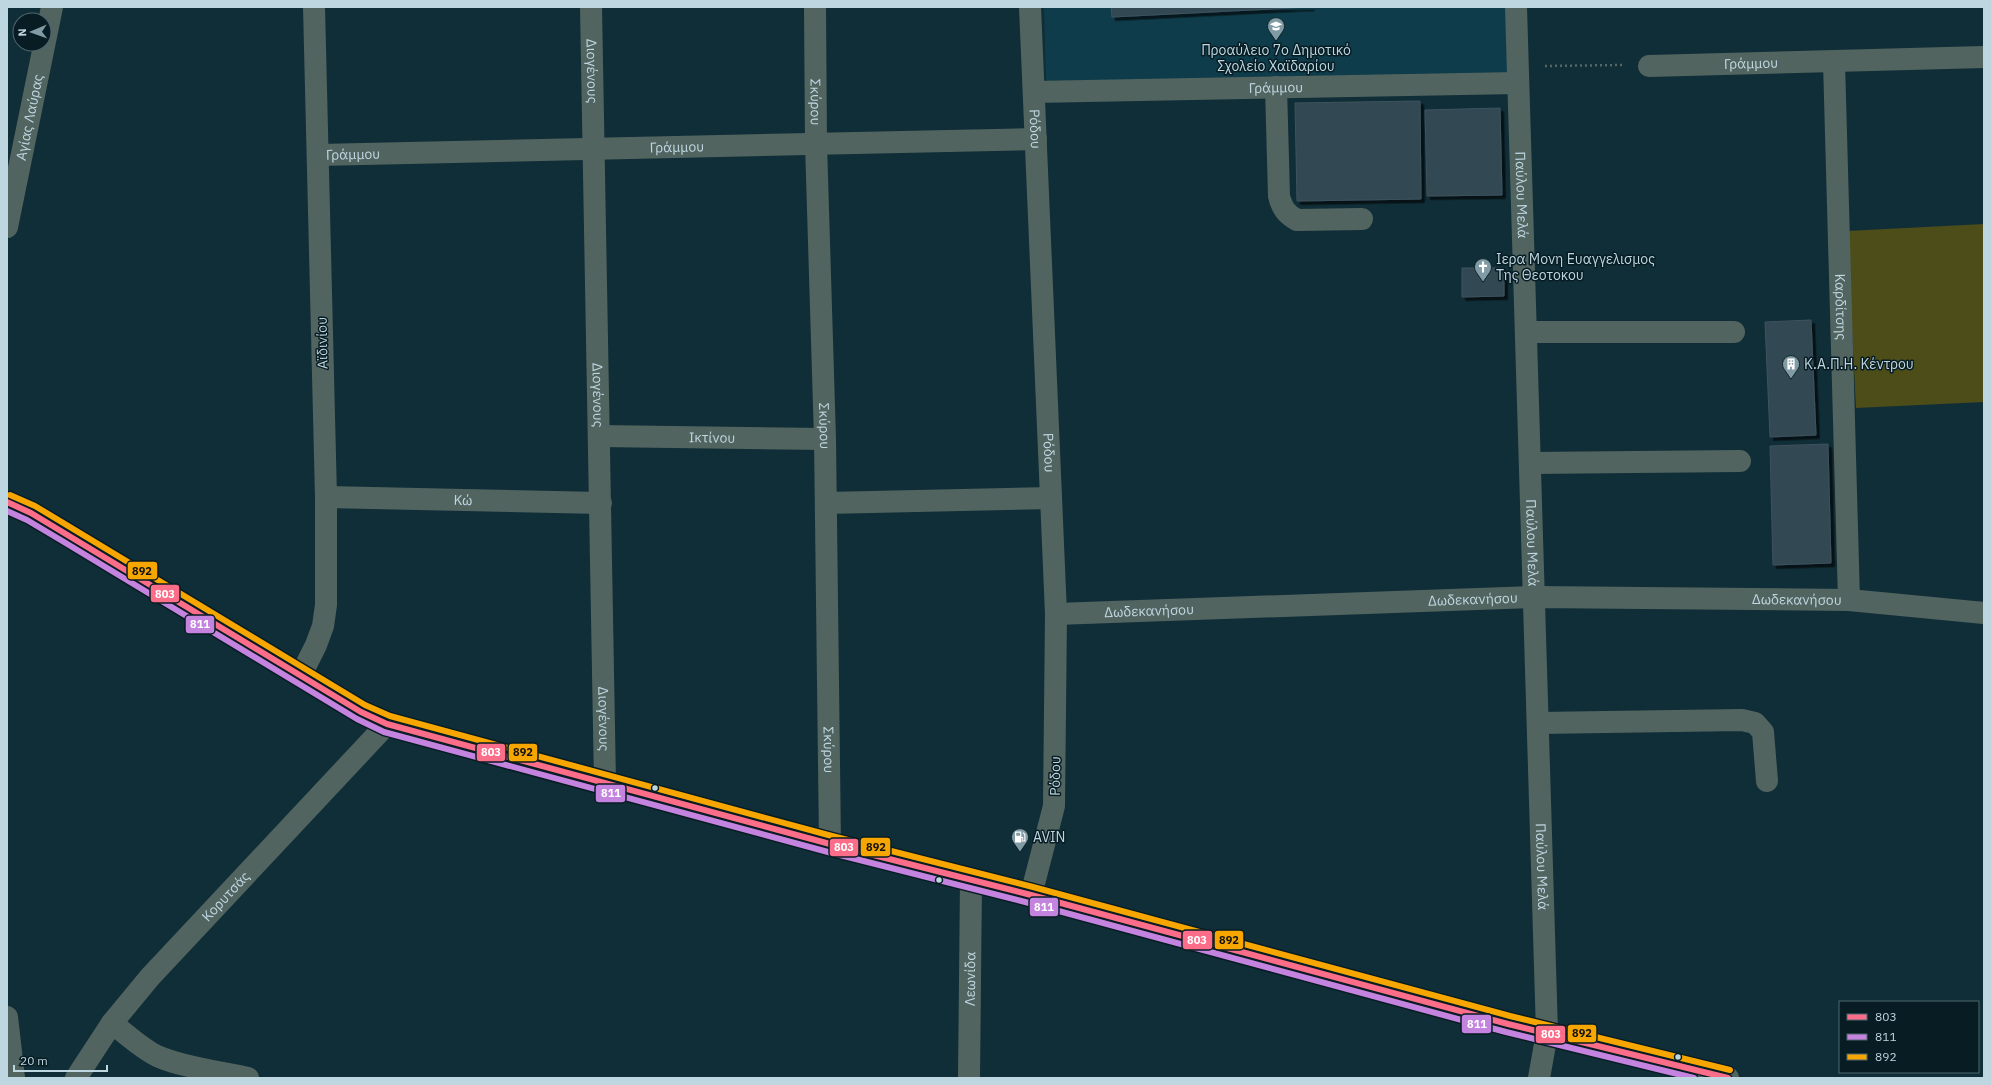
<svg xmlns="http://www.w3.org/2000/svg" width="1991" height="1085" font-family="'IBM Plex Sans',sans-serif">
  <defs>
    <filter id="shadow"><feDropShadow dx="3.5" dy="3.5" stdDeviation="0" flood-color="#0009"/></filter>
  </defs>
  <rect width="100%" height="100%" fill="#102e37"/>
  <!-- built -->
  <polygon fill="#0f3c4a" points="1044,7 1505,7 1508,75 1046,82"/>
  <!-- green -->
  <polygon fill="#4d4d1a" points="1984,224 1984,402 1856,408 1847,231"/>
  <!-- building -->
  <g fill="#304853" stroke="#3f535e" filter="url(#shadow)">
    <polygon points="1111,7 1311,7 1112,17"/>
    <polygon points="1420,101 1421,199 1297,201 1295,103"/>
    <polygon points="1500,108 1502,195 1427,196 1425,110"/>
    <polygon points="1462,268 1504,268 1504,296 1462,297"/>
    <polygon points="1811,320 1816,435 1770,437 1765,322"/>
    <polygon points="1828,444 1831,563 1773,565 1770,446"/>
  </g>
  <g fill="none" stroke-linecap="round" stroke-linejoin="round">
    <!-- path -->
    <polyline stroke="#566767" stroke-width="2.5" stroke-dasharray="2 3" stroke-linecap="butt" points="1545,66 1622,65"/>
    <!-- minor -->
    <g stroke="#526460" stroke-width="22">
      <path id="s1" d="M 591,7 L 605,783"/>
      <path id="s2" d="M 815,7 L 816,144 L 825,439 L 830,844"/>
      <path id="s3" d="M 1030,7 L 1056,614 L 1054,806 L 1031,895"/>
      <path id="s4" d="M 1516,7 L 1547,1033 L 1539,1078"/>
      <path id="s5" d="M 1834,62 L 1849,600"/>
      <path id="s6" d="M 1649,66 L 1984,57"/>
      <path d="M 1276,87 L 1279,196 C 1282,208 1286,214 1297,220 L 1362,219"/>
      <path id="s7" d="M 1034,92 L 1518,83"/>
      <path id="s8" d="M 318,155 L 1036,139"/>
      <path id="s9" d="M 7,227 L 52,7"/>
      <polyline points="1526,332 1734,332"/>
      <path id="s10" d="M 599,436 L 825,439"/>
      <polyline points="1530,463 1740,461"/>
      <path id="s11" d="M 326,497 L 601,503"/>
      <polyline points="7,502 31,513 68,535 361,712 387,724 830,844 1031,895 1508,1024 1728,1078"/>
      <polyline points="826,503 1051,498"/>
      <path id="s12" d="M 1056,614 L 1534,597 L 1849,600 L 1984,613"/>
      <polyline points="301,675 316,645 323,626 326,605 326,497 314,7"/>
      <polyline points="1538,723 1742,720 1755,723 1763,732 1767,781"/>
      <polyline points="7,1017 14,1078"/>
      <path d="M 112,1023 C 126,1034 141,1048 157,1056 C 181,1067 221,1072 248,1078"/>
      <path id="s13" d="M 76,1078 L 112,1023 L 150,977 L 387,724"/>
      <path id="s14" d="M 969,1078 L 971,880"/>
    </g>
    <!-- bus-1 casing -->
    <g stroke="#071c23" stroke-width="9">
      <polyline id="bus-1" points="7,502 31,513 361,712 387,724 830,844 1031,895 1508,1024 1728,1078"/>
    </g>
    <!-- bus-2 casing -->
    <g stroke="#071c23" stroke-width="9">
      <polyline id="bus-2" points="7,511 27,520 64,542 357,719 384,732 828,852 1029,903 1506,1032 1694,1078"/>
    </g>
    <!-- bus-3 casing -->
    <g stroke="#071c23" stroke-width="9">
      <polyline id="bus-3" points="10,495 35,506 365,705 390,716 832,836 1033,887 1510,1016 1730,1070"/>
    </g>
    <!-- bus-1 -->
    <use href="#bus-1" stroke="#fb6d88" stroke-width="6"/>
    <!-- bus-2 -->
    <use href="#bus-2" stroke="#c483df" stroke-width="6"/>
    <!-- bus-3 -->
    <use href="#bus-3" stroke="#f7a600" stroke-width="6"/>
  </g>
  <!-- icons -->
  <defs>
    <g id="school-pin" transform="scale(0.9)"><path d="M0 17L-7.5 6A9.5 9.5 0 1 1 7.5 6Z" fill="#819ba5" stroke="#071c23"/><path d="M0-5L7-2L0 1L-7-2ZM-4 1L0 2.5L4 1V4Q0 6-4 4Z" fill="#fff"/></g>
    <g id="church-pin" transform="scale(0.9)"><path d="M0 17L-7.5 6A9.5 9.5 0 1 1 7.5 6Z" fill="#819ba5" stroke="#071c23"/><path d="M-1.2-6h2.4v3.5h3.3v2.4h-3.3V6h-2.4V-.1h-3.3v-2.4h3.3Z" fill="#fff"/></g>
    <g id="building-pin" transform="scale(0.9)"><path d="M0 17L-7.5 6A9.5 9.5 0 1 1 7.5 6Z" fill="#819ba5" stroke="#071c23"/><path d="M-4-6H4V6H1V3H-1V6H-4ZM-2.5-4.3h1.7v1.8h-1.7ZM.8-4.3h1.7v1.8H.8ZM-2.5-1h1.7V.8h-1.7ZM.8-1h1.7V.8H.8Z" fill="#fff"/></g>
    <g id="fuel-pin" transform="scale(0.9)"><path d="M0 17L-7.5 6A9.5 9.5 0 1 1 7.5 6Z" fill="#819ba5" stroke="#071c23"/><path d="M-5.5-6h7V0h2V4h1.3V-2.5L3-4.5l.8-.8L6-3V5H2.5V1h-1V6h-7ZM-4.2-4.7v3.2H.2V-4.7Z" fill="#fff"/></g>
  </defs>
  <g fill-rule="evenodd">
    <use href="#school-pin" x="1276" y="26"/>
    <use href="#church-pin" x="1483" y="267"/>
    <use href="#building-pin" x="1791" y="364"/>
    <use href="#fuel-pin" x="1020" y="837"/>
  </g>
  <!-- markers -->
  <g fill="#bed6e0" stroke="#071c23" stroke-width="1.5">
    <circle cx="655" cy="788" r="3.5"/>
    <circle cx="939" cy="880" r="3.5"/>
    <circle cx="1678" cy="1057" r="3.5"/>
  </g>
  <g text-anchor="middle" stroke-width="3" stroke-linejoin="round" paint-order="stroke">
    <!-- poi labels -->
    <g font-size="14" fill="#bed6e0" stroke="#071c23" text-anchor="start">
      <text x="1276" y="55" text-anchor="middle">Προαύλειο 7ο Δημοτικό<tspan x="1276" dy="16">Σχολείο Χαϊδαρίου</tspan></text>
      <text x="1496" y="264">Ιερα Μονη Ευαγγελισμος<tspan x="1496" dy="16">Της Θεοτοκου</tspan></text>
      <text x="1804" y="369">Κ.Α.Π.Η. Κέντρου</text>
      <text x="1033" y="842">AVIN</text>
    </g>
    <!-- street labels -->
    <g font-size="14" fill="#bed6e0" stroke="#071c23">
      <text dy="5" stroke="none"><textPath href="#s6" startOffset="102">Γράμμου</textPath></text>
      <text dy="5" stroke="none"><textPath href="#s1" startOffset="64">Διογένους</textPath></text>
      <text dy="5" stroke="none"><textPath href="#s7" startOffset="242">Γράμμου</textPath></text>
      <text dy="5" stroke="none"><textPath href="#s2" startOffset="95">Σκύρου</textPath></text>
      <text dy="5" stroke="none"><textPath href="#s9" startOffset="112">Αγίας Λαύρας</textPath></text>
      <text dy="5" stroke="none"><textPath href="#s3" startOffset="122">Ρόδου</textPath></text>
      <text dy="5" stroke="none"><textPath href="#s8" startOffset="359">Γράμμου</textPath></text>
      <text dy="5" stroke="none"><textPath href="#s8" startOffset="35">Γράμμου</textPath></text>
      <text dy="5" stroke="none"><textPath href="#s4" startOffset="188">Παύλου Μελά</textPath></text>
      <text dy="5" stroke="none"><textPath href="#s5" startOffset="245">Καρδίτσης</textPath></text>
      <text transform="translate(322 343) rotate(-91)" y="5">Αϊδινίου</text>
      <text dy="5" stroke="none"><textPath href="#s1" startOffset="388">Διογένους</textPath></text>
      <text dy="5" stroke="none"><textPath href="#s2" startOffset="419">Σκύρου</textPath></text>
      <text dy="5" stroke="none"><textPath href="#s10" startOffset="113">Ικτίνου</textPath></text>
      <text dy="5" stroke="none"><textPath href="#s3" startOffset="446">Ρόδου</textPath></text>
      <text dy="5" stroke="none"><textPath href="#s11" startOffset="137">Κώ</textPath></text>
      <text dy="5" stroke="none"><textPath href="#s4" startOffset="536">Παύλου Μελά</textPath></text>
      <text dy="5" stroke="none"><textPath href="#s12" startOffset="417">Δωδεκανήσου</textPath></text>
      <text dy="5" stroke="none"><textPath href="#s12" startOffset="741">Δωδεκανήσου</textPath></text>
      <text dy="5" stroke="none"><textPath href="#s12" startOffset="93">Δωδεκανήσου</textPath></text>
      <text dy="5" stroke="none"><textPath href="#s1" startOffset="712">Διογένους</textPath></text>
      <text dy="5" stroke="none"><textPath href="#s2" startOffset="743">Σκύρου</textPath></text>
      <text transform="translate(1055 776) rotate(-89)" y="5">Ρόδου</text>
      <text dy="5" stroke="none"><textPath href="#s4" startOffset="860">Παύλου Μελά</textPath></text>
      <text dy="5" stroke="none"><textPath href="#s13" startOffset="236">Κορυτσάς</textPath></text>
      <text dy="5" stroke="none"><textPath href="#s14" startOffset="99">Λεωνίδα</textPath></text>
    </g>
  </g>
  <g stroke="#071c23" stroke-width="1.5">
    <rect x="127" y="561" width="31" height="19" rx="4" fill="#f7a600"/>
    <rect x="150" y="584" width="30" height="19" rx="4" fill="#fb6d88"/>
    <rect x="185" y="615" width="30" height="19" rx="4" fill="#c483df"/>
    <rect x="508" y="743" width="30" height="19" rx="4" fill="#f7a600"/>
    <rect x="476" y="743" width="30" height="19" rx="4" fill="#fb6d88"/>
    <rect x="595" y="784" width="31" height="19" rx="4" fill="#c483df"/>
    <rect x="860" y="837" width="31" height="20" rx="4" fill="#f7a600"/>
    <rect x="829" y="838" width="30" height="19" rx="4" fill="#fb6d88"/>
    <rect x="1029" y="897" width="30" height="20" rx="4" fill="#c483df"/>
    <rect x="1214" y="930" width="30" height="20" rx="4" fill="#f7a600"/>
    <rect x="1182" y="930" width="31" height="20" rx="4" fill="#fb6d88"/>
    <rect x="1461" y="1014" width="31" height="20" rx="4" fill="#c483df"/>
    <rect x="1567" y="1024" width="30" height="19" rx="4" fill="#f7a600"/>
    <rect x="1535" y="1025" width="31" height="19" rx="4" fill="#fb6d88"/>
  </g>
  <g font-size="11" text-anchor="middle" font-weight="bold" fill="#fff">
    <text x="165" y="598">803</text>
    <text x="200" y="628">811</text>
    <text x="491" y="756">803</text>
    <text x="611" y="797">811</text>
    <text x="844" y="851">803</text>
    <text x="1044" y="911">811</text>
    <text x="1197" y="944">803</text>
    <text x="1477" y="1028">811</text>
    <text x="1551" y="1038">803</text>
  </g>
  <g font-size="11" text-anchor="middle" font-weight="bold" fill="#111">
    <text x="142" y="575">892</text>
    <text x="523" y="756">892</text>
    <text x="876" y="851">892</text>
    <text x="1229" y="944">892</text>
    <text x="1582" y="1037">892</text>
  </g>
  <!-- border -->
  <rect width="1991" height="1085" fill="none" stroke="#bed6e0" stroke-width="16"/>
  <!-- legend -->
  <rect x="1839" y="1001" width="140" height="72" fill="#071c23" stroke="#50666f"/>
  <rect x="1847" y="1014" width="20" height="6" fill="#fb6d88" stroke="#50666f"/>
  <text x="1875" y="1021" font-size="12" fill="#bed6e0">803</text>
  <rect x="1847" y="1034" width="20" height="6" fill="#c483df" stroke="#50666f"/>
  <text x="1875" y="1041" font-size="12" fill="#bed6e0">811</text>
  <rect x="1847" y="1054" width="20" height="6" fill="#f7a600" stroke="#50666f"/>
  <text x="1875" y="1061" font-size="12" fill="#bed6e0">892</text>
  <!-- north arrow -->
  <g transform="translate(32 32) rotate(268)"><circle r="19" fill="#071c23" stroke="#50666f"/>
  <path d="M0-3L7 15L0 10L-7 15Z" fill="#819ba5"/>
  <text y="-6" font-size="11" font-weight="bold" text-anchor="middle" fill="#bed6e0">N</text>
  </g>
  <!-- scale -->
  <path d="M14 1065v6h93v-6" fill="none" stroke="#bed6e0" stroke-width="2"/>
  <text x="20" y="1065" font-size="12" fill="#bed6e0" stroke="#071c23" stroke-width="3" paint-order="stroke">20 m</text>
</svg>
